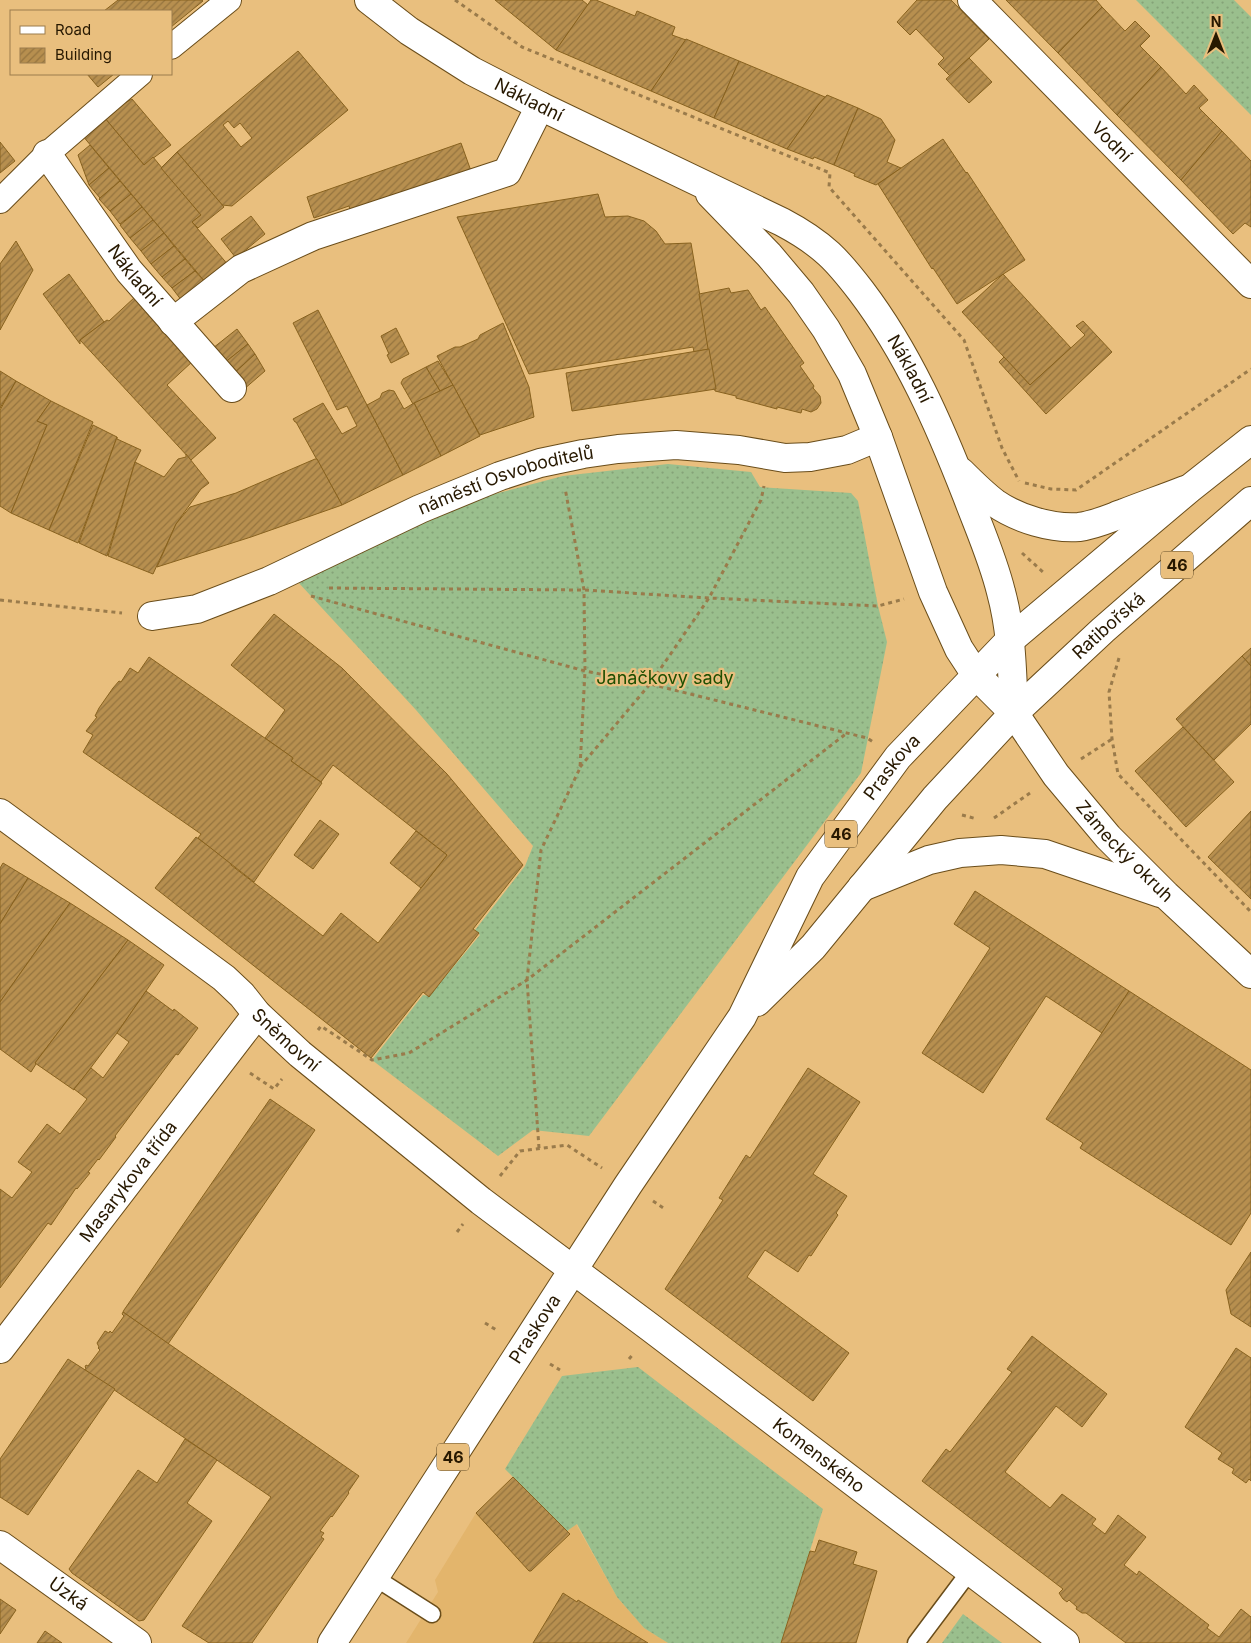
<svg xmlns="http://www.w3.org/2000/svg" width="1251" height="1643" font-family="Inter,sans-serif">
  <defs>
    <pattern id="grass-dots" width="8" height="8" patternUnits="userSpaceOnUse" patternTransform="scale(1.25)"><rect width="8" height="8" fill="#9abf8d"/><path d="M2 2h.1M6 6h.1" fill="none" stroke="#85a378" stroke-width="1.8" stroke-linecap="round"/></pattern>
    <pattern id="building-hatch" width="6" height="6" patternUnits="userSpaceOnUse" patternTransform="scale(1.25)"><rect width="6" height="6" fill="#b78f4f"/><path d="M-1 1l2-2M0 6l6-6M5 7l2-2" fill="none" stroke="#95743f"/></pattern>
  </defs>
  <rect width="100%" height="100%" fill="#e9bf7e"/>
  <!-- built -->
  <polygon fill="#e3b56c" points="513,1477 567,1531 576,1524 617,1597 644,1628 668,1643 406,1643 438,1592 435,1580 476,1513"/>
  <!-- grass -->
  <g fill="url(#grass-dots)">
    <polygon points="1136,0 1234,0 1251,17 1251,115"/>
    <polygon points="668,464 751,472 760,487 851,493 858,501 878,606 887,642 861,773 589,1136 533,1130 498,1156 372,1060 423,995 429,996 480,935 475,930 525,866 533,846 416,710 298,582 464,502 563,476"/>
    <polygon points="638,1367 823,1509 781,1643 668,1643 644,1628 617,1597 577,1524 567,1531 505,1469 562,1376"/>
    <polygon points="963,1614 1002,1643 942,1643"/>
  </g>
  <!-- building -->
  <g fill="url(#building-hatch)" stroke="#88621f" fill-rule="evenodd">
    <polygon points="118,0 202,0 203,1 171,27 171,11 104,11"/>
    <polygon points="495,0 582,0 588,5 556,50"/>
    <polygon points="591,0 596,0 635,16 637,11 675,27 672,35 686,40 651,91 556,50"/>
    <polygon points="917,0 951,0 989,39 950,76 938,64 944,58 916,29 910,35 897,22"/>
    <polygon points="1006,0 1096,0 1102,7 1058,53"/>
    <polygon points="1102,7 1125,31 1135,21 1150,36 1140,46 1161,67 1117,115 1058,53"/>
    <polygon points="686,39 739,61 714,118 651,91"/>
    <path d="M 298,51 L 348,110 L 232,206 L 222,205 L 177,152 ZM 228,121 L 234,128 L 240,123 L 252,138 L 241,147 L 223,125 Z"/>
    <polygon points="969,58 992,82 969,103 946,79"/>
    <polygon points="739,61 825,97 818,105 787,149 714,118"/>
    <polygon points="1161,67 1186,94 1194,85 1208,100 1199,108 1222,131 1181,180 1117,115"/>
    <polygon points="87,74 114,74 98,87"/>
    <polygon points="827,95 858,108 834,165 814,157 813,159 787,149 818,105"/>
    <polygon points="132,99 171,145 144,165 104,117 101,116"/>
    <polygon points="858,108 881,119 895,140 887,162 901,168 876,185 854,176 855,174 834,165"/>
    <polygon points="104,117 144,165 153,157 201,215 192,222 229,266 206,283 82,135"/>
    <polygon points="1222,131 1251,161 1251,227 1245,223 1233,234 1181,180"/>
    <polygon points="943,139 966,173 967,172 1025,260 957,304 933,268 932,269 878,184"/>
    <polygon points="0,142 15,161 0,173"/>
    <polygon points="461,143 471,171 351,213 349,206 314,218 307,197"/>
    <polygon points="90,145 109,168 89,185 78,155"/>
    <polygon points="177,152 224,207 198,228 192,222 201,215 161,168"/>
    <polygon points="109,168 120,181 100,198 89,185"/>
    <polygon points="120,181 131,194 110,211 99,199"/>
    <polygon points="131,194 142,207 120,224 110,211"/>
    <polygon points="598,194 605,217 628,216 644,221 656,231 665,244 691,243 709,349 694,352 693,347 529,374 457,217"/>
    <polygon points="142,207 153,220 130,238 120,225"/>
    <polygon points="251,216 265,234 236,258 221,239"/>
    <polygon points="153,220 164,233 141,251 130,238"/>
    <polygon points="164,233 174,246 151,264 141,251"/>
    <polygon points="16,241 33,270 0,330 0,264"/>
    <polygon points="174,246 185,259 162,277 151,264"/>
    <polygon points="185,259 195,271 172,288 162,277"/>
    <polygon points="195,271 206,283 182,301 172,288"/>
    <polygon points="69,274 104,322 80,340 80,344 43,294"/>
    <polygon points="1003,274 1071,348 1030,385 962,312"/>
    <polygon points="729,288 731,293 748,290 761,310 765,307 804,363 800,366 814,386 813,388 820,396 821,403 817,409 811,412 802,409 801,413 777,407 777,409 736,398 736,396 715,391 699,294"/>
    <polygon points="135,297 193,361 167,385 216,438 191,460 80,340 104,322 107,320 109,321"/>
    <polygon points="318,310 403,475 342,505 296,422 295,422 293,419 323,403 342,434 357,426 347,406 337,410 293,323"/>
    <polygon points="1083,321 1112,352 1046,414 999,362 1004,357 1030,385 1085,335 1076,326"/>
    <polygon points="503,323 529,387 534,417 480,435 437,356 455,347 460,347 478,339 480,335"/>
    <polygon points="396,328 409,354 391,363 387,355 389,354 381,336"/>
    <polygon points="237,329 248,344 223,364 213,348"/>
    <polygon points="248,344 255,354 231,376 223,364"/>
    <polygon points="709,349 716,389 572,411 566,373"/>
    <polygon points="255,354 265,371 243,390 231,376"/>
    <polygon points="438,361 453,385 440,391 426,367"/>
    <polygon points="426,367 440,391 413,404 401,383 403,379"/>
    <polygon points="0,371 16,381 0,408"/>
    <polygon points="16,381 51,401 37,421 47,425 11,513 0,506 0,410"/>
    <polygon points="453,385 480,436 441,456 414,403"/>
    <polygon points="389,390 394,391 404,409 414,403 441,456 403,475 367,405 380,398 382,393"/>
    <polygon points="51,401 93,422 49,530 11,513 47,425 37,421"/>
    <polygon points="93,425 117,437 78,543 49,530"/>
    <polygon points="117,437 117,439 141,450 135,462 107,556 79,543"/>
    <polygon points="186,454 209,483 201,489 176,524 153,574 108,556 135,462 164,477 178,459 186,457"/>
    <polygon points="315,459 317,459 342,505 251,537 157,567 176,524 190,507 236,493"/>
    <polygon points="274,614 342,668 447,774 523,865 473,929 479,933 429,997 423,992 371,1058 155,888 196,837 232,863 231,865 323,936 341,913 378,943 447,855 333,765 321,782 291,761 293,758 265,738 285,710 231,665"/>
    <polygon points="1251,648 1251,666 1242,656"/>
    <polygon points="1242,656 1251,666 1251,724 1214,760 1176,719"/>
    <polygon points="149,657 289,755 293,758 291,761 322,783 254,882 198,838 201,834 83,752 93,735 86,731 97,717 95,716 99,708 113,688 119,681 121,682 130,668 138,673"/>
    <polygon points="1183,727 1234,782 1186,827 1135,771"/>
    <polygon points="1251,811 1251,899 1208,857"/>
    <polygon points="320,820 339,834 313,869 294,855"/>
    <polygon points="416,831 447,855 421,888 390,863"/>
    <polygon points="3,863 28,878 0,924 0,868"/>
    <polygon points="28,878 70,903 0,1002 0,924"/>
    <polygon points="975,891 1129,991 1102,1033 1046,996 983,1093 922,1053 990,948 954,924"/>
    <polygon points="70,903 128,940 35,1063 36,1064 31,1072 0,1049 0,1002"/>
    <polygon points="128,940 164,965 117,1033 74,1090 35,1063"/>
    <polygon points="146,991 173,1011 174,1009 198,1028 178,1055 176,1054 115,1136 116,1137 99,1160 98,1159 88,1172 90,1173 77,1189 76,1188 51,1225 48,1223 0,1288 0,1189 12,1198 32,1172 18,1162 47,1124 60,1134 87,1099 74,1089 91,1068 103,1078 129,1042 117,1033"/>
    <polygon points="1129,991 1251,1070 1251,1213 1231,1245 1080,1148 1083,1143 1046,1119"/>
    <polygon points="808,1068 860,1102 813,1174 847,1196 836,1213 838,1215 811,1256 809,1255 798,1272 765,1250 747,1277 849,1353 813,1401 665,1289 723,1200 719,1198 746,1155 750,1158"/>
    <polygon points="270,1099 315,1130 168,1344 123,1312 124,1310"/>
    <polygon points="1251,1252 1251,1327 1231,1314 1226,1290"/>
    <polygon points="123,1312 359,1476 348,1492 349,1493 332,1517 331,1516 320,1531 324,1533 321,1537 324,1539 252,1643 209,1643 182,1626 271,1497 85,1370 86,1368 85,1367 86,1365 88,1366 100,1350 98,1348 99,1347 97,1343 105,1331 109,1333 110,1331 112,1333 124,1316 122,1314"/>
    <polygon points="1032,1336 1107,1394 1082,1427 1056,1406 1005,1472 1050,1508 1062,1494 1096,1519 1092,1524 1105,1534 1118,1515 1146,1537 1124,1565 1137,1575 1139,1571 1209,1625 1207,1628 1219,1637 1241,1609 1251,1617 1251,1643 1126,1643 1086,1613 1082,1613 1076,1609 1077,1607 1069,1600 1067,1602 1063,1599 1059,1593 1063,1589 922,1481 946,1449 950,1452 1012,1372 1007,1369"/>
    <polygon points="1236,1348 1251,1358 1251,1481 1249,1479 1246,1483 1232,1473 1234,1469 1218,1459 1222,1453 1185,1427"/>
    <polygon points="68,1359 115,1389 28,1515 0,1497 0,1459"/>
    <polygon points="185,1439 217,1460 187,1503 212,1521 144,1620 139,1621 72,1573 69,1569 138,1470 157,1483"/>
    <polygon points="513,1477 570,1534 531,1571 529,1571 476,1513"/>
    <polygon points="819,1540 857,1552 853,1564 877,1571 856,1643 781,1643 810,1551 815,1552"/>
    <polygon points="563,1593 577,1602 578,1600 648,1643 533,1643"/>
    <polygon points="0,1599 16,1610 0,1634"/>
    <polygon points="45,1631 62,1643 37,1643"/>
  </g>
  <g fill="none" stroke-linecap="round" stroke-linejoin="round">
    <!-- service casing -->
    <g stroke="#6a4d1a" stroke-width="19">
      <g id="service">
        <polyline points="374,1577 432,1614"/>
        <polyline points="916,1643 970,1571"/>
      </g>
    </g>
    <!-- pedestrian casing -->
    <g stroke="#6a4d1a" stroke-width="26">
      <g id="pedestrian">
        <polyline points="171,47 229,0"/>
        <polyline points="0,201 47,154 140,74"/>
      </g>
    </g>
    <!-- minor casing -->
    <g stroke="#6a4d1a" stroke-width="30">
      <g id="minor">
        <path id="s1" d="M 972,0 L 1251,284"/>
        <path id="s2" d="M 47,154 L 129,271 L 232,388"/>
        <polyline points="173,322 241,269 313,236 507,172 540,106"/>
        <path id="s3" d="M 152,616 L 197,609 L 269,581 L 420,509 L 500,476 L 540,463 L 583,454 L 618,449 L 676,445 L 739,450 L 785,458 L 810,457 L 847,450 L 878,437"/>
        <path id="s4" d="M 0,813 L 224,978 L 242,995 L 257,1014 L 300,1054 L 481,1201 L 651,1328 L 1065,1643"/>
        <path id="s5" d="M 0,1349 L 257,1014"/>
        <path id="s6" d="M 0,1545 L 137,1643"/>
      </g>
    </g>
    <!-- tertiary casing -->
    <g stroke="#6a4d1a" stroke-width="30">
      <g id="tertiary">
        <path id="s7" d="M 369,0 L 409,31 L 472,71 L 540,106 L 782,222 C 799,231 815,241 829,254 C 841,265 851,278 861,291 C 908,353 939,424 967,496 C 979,528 993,559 1001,592 C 1012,632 1012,672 1014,713"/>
        <path id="s8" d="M 710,194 L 769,255 L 801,293 L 826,329 L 852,374 L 878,437 L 933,592 L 959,649 L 976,675 L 1014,713 L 1056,775 L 1108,837 L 1166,895 L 1251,974"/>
        <path d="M 961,472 C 972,483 983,494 995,503 C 1018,519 1052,529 1079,527 C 1095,525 1110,518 1124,513 C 1144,505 1165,498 1185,490"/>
        <polyline points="862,887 929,860 960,853 1001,850 1045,854 1160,893"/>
      </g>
    </g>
    <!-- primary casing -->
    <g stroke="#6a4d1a" stroke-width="30">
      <g id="primary">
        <path id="s9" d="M 757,1002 L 813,947 L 935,798 L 1014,713 L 1103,630 L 1251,501"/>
        <path id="s10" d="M 332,1643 L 628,1185 L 742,1017 L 810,877 L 898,757 L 1010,640 L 1189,489 L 1251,440"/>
      </g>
    </g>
    <!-- path -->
    <g stroke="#9a7b4b" stroke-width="3" stroke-dasharray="4 4" stroke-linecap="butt">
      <polyline points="455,0 522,47 830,173 829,187 964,340 1002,448 1019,481"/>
      <polyline points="1025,483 1051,489 1076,490 1251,369"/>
      <polyline points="1022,553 1043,572"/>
      <polyline points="329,588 584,590 709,598 878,606 904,599"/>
      <polyline points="311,596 585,671 650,684 867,738 873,742"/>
      <polyline points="0,600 122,613"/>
      <polyline points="1119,658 1109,692 1112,739 1118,774 1251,912"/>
      <polyline points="1081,759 1112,739"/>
      <polyline points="580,767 650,684 709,598 761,500 764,486"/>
      <polyline points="962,815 977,819"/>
      <polyline points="994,818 1030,793"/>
      <polyline points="318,1030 321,1026 372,1060 409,1053 527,980 847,733"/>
      <polyline points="250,1073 274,1089 282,1079"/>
      <polyline points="539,1148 527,980 541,850 580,768 585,671 584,590 565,488"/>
      <polyline points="500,1176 520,1151 567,1145 602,1168"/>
      <polyline points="653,1201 665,1209"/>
      <polyline points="457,1232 463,1224"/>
      <polyline points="485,1323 498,1331"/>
      <polyline points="629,1359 634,1353"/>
      <polyline points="550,1364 560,1370"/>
    </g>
    <!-- service -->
    <use href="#service" stroke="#fff" stroke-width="16"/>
    <!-- pedestrian -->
    <use href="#pedestrian" stroke="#fff" stroke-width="24"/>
    <!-- minor -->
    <use href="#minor" stroke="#fff" stroke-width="28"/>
    <!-- tertiary -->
    <use href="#tertiary" stroke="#fff" stroke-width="28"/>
    <!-- primary -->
    <use href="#primary" stroke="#fff" stroke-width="28"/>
  </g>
  <g text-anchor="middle" stroke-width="4.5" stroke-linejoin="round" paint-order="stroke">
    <!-- shield labels -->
    <g fill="#e9bf7e" stroke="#614a26" stroke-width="1">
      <rect x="1161" y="551.5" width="32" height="27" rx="4"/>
      <rect x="825" y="820.5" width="32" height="27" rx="4"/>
      <rect x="437" y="1443.5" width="32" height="27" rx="4"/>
    </g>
    <g font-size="16" font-weight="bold" fill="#271800">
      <text x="1177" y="571">46</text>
      <text x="841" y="840">46</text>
      <text x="453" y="1463">46</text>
    </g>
    <!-- street labels -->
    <g font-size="18" fill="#271800" stroke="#e9bf7e">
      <text dy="6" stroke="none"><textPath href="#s7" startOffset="189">Nákladní</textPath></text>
      <text dy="6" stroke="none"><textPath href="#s1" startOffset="199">Vodní</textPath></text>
      <text dy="6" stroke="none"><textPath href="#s2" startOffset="150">Nákladní</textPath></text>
      <text dy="6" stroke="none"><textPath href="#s7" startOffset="668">Nákladní</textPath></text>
      <text dy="6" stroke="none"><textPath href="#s3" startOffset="381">náměstí Osvoboditelů</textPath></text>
      <text dy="6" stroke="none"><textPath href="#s9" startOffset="516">Ratibořská</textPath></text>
      <text dy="6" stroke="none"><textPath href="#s10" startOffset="1041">Praskova</textPath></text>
      <text dy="6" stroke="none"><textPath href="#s8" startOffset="788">Zámecký okruh</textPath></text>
      <text dy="6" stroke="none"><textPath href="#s4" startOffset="366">Sněmovní</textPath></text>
      <text dy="6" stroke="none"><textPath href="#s5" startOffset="211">Masarykova třída</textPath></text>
      <text dy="6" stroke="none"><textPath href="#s10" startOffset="374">Praskova</textPath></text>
      <text dy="6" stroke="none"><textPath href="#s4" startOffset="1042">Komenského</textPath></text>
      <text dy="6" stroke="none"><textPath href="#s6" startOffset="84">Úzká</textPath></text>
    </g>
    <!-- park labels -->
    <g font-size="18" fill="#1e4f02" stroke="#e9bf7e">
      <text x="665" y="684">Janáčkovy sady</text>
    </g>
  </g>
  <!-- legend -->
  <rect x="10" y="10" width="162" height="65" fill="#e9bf7e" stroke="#9b7c4c"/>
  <rect x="20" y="26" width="25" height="8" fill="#ffffff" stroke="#9b7c4c"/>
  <text x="55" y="35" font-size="15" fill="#271800">Road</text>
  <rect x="20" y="48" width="25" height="15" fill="url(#building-hatch)" stroke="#9b7c4c"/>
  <text x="55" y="60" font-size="15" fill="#271800">Building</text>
  <!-- north arrow -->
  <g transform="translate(1216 35)" stroke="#e9bf7e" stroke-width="4" paint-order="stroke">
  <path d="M0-4L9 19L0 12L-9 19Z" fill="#271800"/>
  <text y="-8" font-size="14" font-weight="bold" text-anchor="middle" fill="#271800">N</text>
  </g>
</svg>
